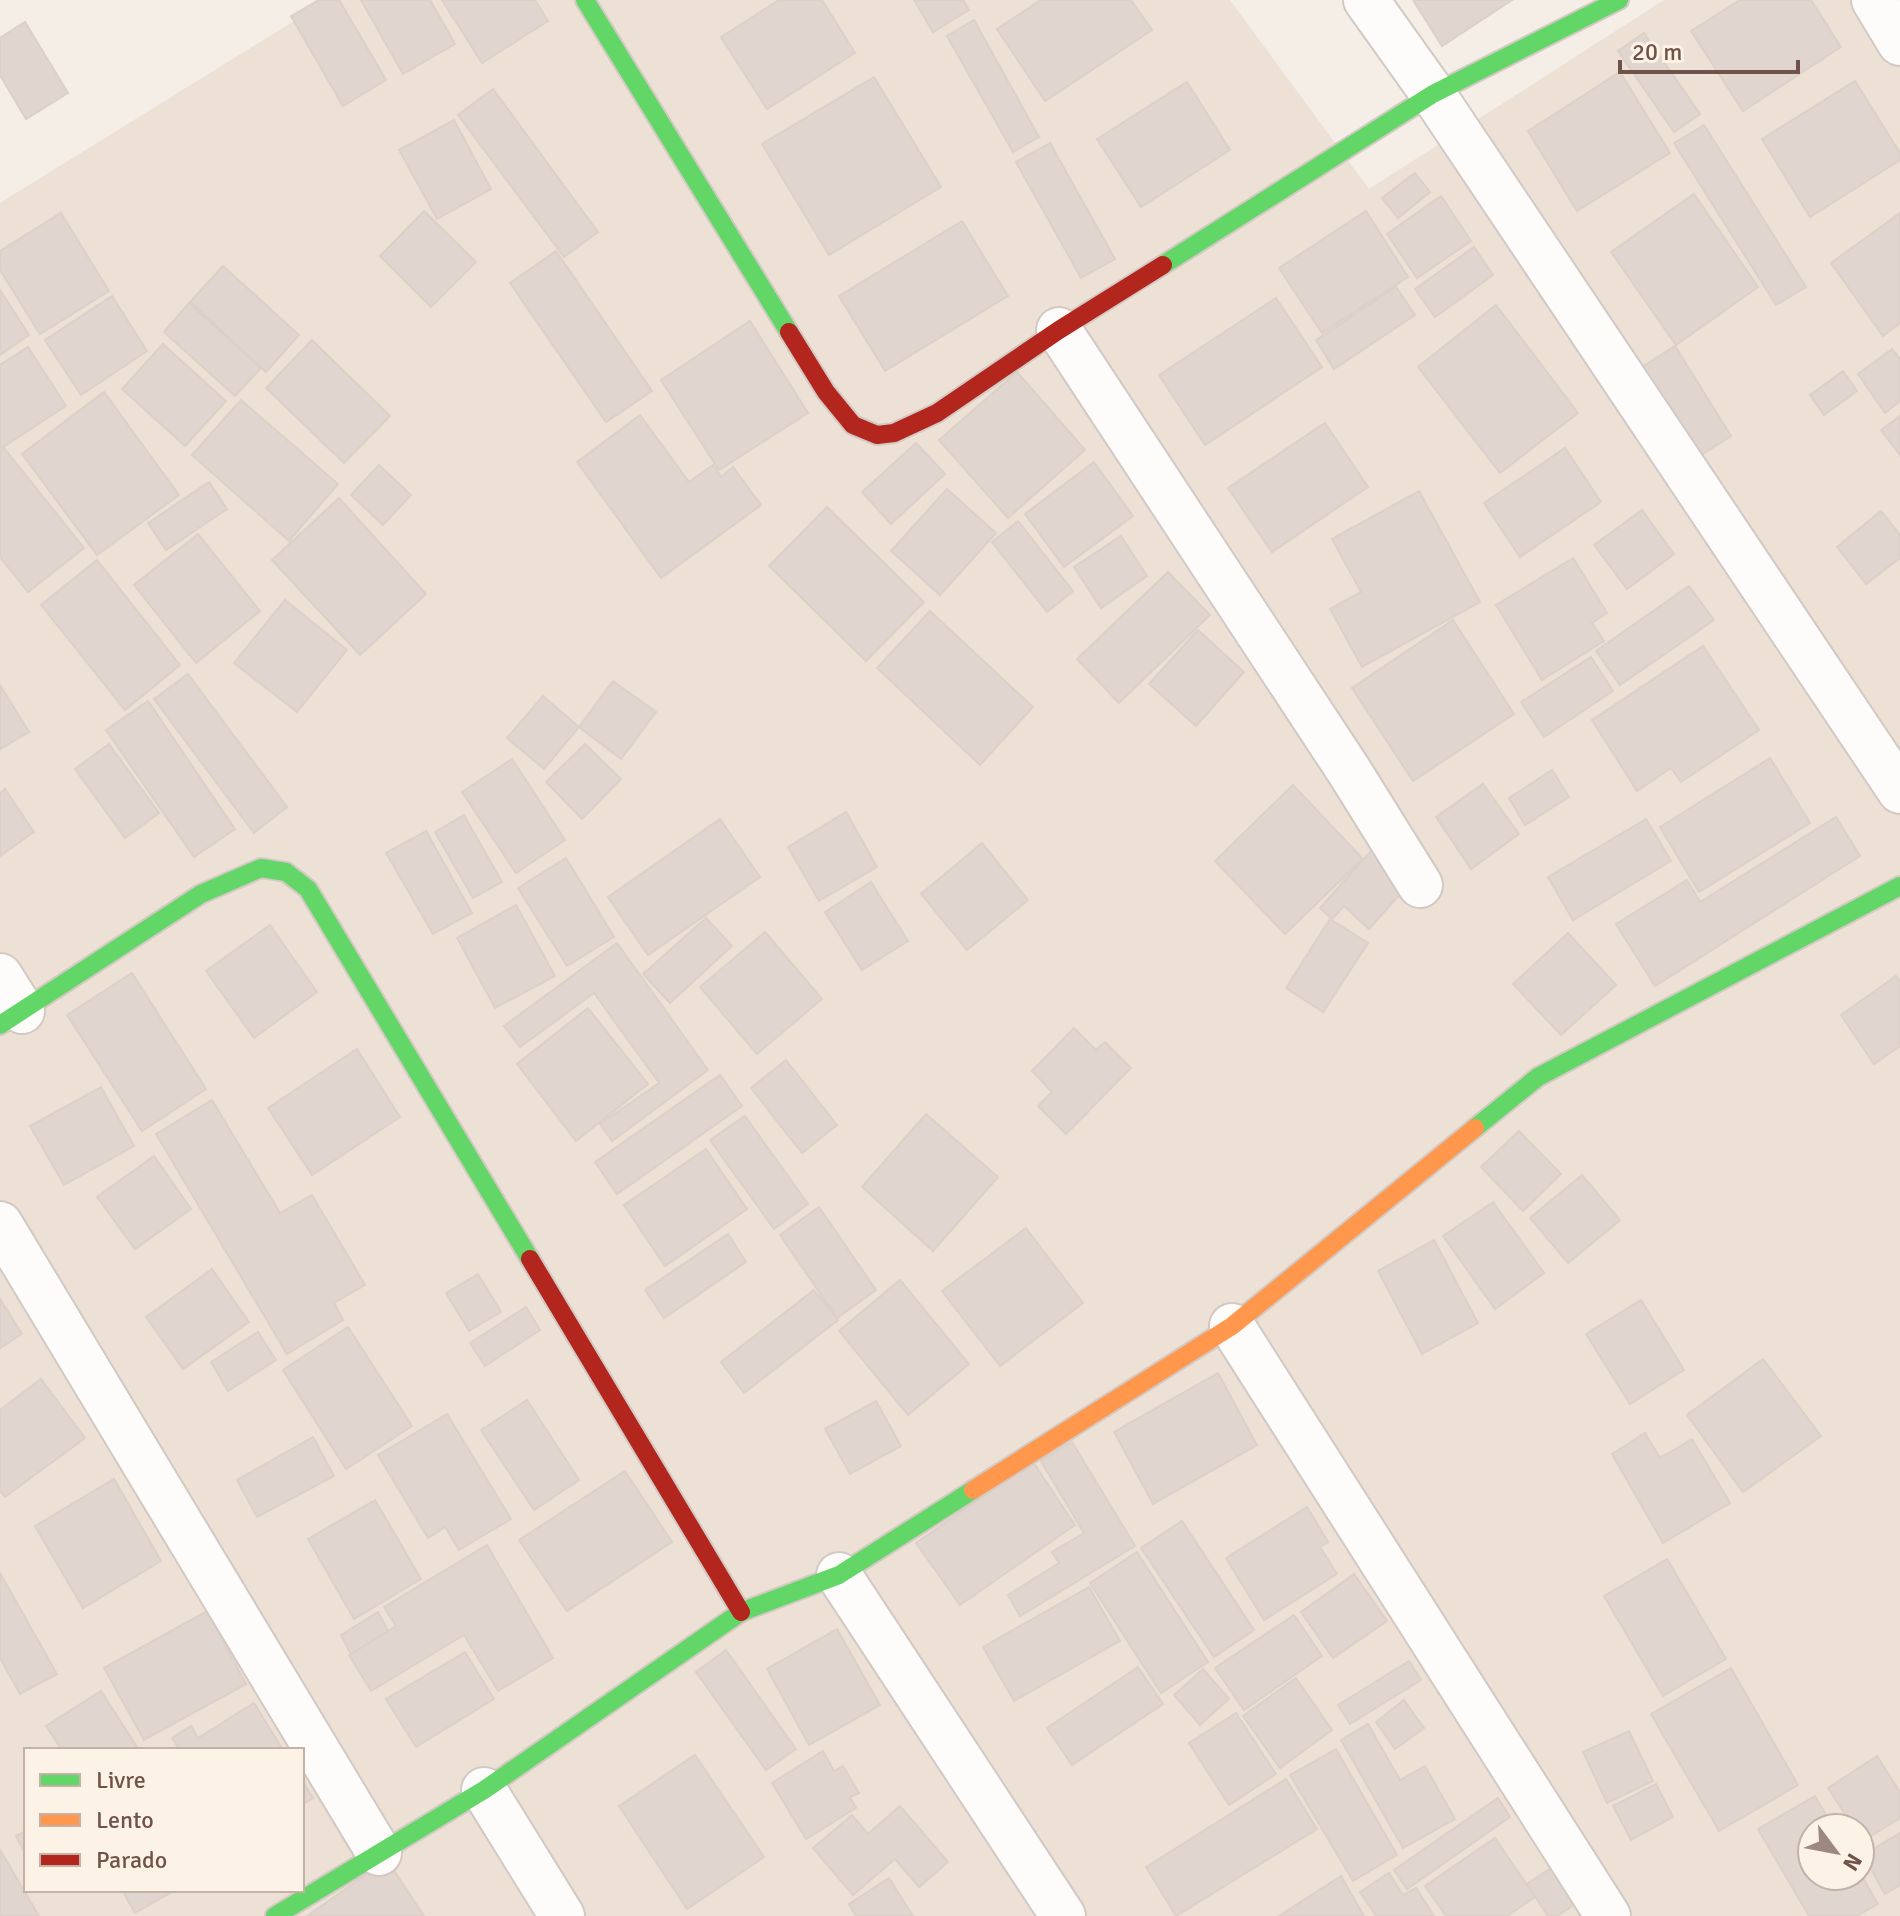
<svg xmlns="http://www.w3.org/2000/svg" width="1900" height="1916" font-family="Signika,sans-serif">
  <rect width="100%" height="100%" fill="#f4eee7"/>
  <!-- residential -->
  <path fill="#ede0d4" fill-rule="evenodd" d="M 328,0 L 1230,0 L 1369,189 L 1664,0 L 1900,0 L 1900,1916 L 0,1916 L 0,203 ZM 26,1750 L 302,1750 L 302,1890 L 26,1890 ZM 1812,1828 L 1860,1828 L 1860,1876 L 1812,1876 Z"/>
  <!-- building -->
  <g fill="#e0d6cf" stroke="#dcd0c9" stroke-width="2">
    <polygon points="319,0 339,0 386,80 343,106 291,16"/>
    <polygon points="361,0 430,0 455,44 403,74"/>
    <polygon points="442,0 535,0 548,21 482,63"/>
    <polygon points="779,0 822,0 855,53 767,109 721,37"/>
    <polygon points="914,0 963,0 969,10 933,32"/>
    <polygon points="1041,0 1131,0 1152,30 1045,101 997,29"/>
    <polygon points="1413,0 1512,0 1442,46"/>
    <polygon points="1740,0 1811,0 1841,47 1743,111 1691,31"/>
    <polygon points="974,20 1039,137 1013,152 947,36"/>
    <polygon points="25,22 68,93 26,119 0,75 0,38"/>
    <polygon points="1644,33 1700,114 1674,132 1618,51"/>
    <polygon points="1620,72 1670,153 1577,211 1528,131"/>
    <polygon points="874,77 941,187 829,255 762,144"/>
    <polygon points="1855,81 1900,153 1900,160 1810,217 1762,139"/>
    <polygon points="1187,82 1230,150 1141,207 1097,139"/>
    <polygon points="493,89 598,232 564,257 458,115"/>
    <polygon points="454,120 491,189 437,219 399,150"/>
    <polygon points="1704,125 1806,287 1776,305 1674,143"/>
    <polygon points="1050,143 1115,259 1081,278 1016,162"/>
    <polygon points="1415,173 1430,192 1398,218 1382,198"/>
    <polygon points="1694,194 1758,287 1676,345 1611,252"/>
    <polygon points="1441,196 1471,241 1417,278 1387,234"/>
    <polygon points="424,211 476,262 431,307 380,256"/>
    <polygon points="1366,211 1408,277 1322,333 1279,268"/>
    <polygon points="61,213 109,291 40,334 0,270 0,251"/>
    <polygon points="1900,213 1900,323 1883,336 1831,263"/>
    <polygon points="962,221 1008,296 885,371 839,296"/>
    <polygon points="1474,247 1493,275 1435,317 1415,289"/>
    <polygon points="556,251 652,391 606,422 510,283"/>
    <polygon points="223,266 299,335 266,372 190,302"/>
    <polygon points="1396,287 1415,315 1334,369 1316,340"/>
    <polygon points="0,290 29,335 0,355"/>
    <polygon points="112,296 147,351 81,395 45,340"/>
    <polygon points="1276,298 1322,367 1205,445 1159,375"/>
    <polygon points="189,303 261,368 235,396 164,332"/>
    <polygon points="1496,305 1578,413 1500,473 1418,367"/>
    <polygon points="750,321 808,413 719,470 661,380"/>
    <polygon points="312,340 390,416 344,463 266,388"/>
    <polygon points="163,344 226,401 185,446 122,389"/>
    <polygon points="1675,346 1731,436 1690,462 1634,372"/>
    <polygon points="28,347 66,406 0,449 0,365"/>
    <polygon points="1892,349 1900,359 1900,401 1885,413 1858,374"/>
    <polygon points="1843,371 1857,391 1824,415 1810,395"/>
    <polygon points="1017,372 1085,450 1008,518 939,440"/>
    <polygon points="104,392 179,495 97,555 22,454"/>
    <polygon points="241,400 338,484 289,541 192,455"/>
    <polygon points="640,415 689,482 713,465 721,477 733,467 761,505 661,578 577,462"/>
    <polygon points="1900,416 1900,455 1881,430"/>
    <polygon points="1325,423 1368,487 1272,552 1228,488"/>
    <polygon points="916,443 945,474 891,524 862,492"/>
    <polygon points="4,448 84,548 28,592 0,557 0,451"/>
    <polygon points="1565,448 1601,502 1520,557 1484,503"/>
    <polygon points="1094,462 1133,516 1064,567 1025,514"/>
    <polygon points="379,465 411,495 383,525 351,495"/>
    <polygon points="209,482 227,509 166,550 148,523"/>
    <polygon points="947,489 996,533 940,595 891,551"/>
    <polygon points="1419,491 1480,602 1362,667 1330,609 1361,592 1332,539"/>
    <polygon points="339,498 426,594 360,655 272,560"/>
    <polygon points="827,507 924,602 866,661 769,566"/>
    <polygon points="1642,510 1674,554 1627,589 1594,545"/>
    <polygon points="1881,511 1900,535 1900,558 1866,584 1837,547"/>
    <polygon points="1018,521 1073,591 1047,612 992,542"/>
    <polygon points="198,534 260,611 196,663 134,585"/>
    <polygon points="1121,536 1147,576 1101,608 1074,567"/>
    <polygon points="1573,558 1607,613 1592,623 1604,641 1542,680 1496,605"/>
    <polygon points="97,560 180,665 125,710 41,605"/>
    <polygon points="1168,572 1210,615 1119,703 1077,659"/>
    <polygon points="1689,586 1714,620 1620,685 1596,651"/>
    <polygon points="285,600 347,650 297,712 234,663"/>
    <polygon points="930,611 1033,707 980,765 877,668"/>
    <polygon points="1453,620 1514,714 1413,781 1352,688"/>
    <polygon points="1198,630 1244,672 1196,726 1149,684"/>
    <polygon points="1703,646 1759,730 1681,782 1671,768 1637,791 1592,720"/>
    <polygon points="1591,657 1613,691 1544,737 1521,702"/>
    <polygon points="188,674 287,807 254,833 154,699"/>
    <polygon points="613,681 656,712 621,759 579,727"/>
    <polygon points="0,685 29,732 0,749"/>
    <polygon points="543,696 579,727 544,769 507,738"/>
    <polygon points="148,701 235,829 194,857 106,730"/>
    <polygon points="109,744 159,813 125,838 75,769"/>
    <polygon points="585,744 621,779 582,819 546,782"/>
    <polygon points="1770,758 1810,823 1699,892 1660,827"/>
    <polygon points="512,759 565,840 516,873 462,792"/>
    <polygon points="1552,770 1569,797 1525,825 1509,798"/>
    <polygon points="1483,784 1519,834 1471,869 1436,817"/>
    <polygon points="1293,785 1363,859 1285,934 1215,861"/>
    <polygon points="5,789 34,832 0,856 0,793"/>
    <polygon points="846,812 877,867 819,901 788,847"/>
    <polygon points="464,815 502,882 473,898 435,832"/>
    <polygon points="1836,817 1860,856 1655,986 1616,924 1687,880 1700,902"/>
    <polygon points="720,819 760,877 648,955 608,897"/>
    <polygon points="1646,819 1671,861 1573,920 1548,877"/>
    <polygon points="426,831 472,913 433,934 386,853"/>
    <polygon points="982,843 1028,900 967,950 921,894"/>
    <polygon points="1372,850 1409,884 1369,929 1344,906 1332,919 1320,908"/>
    <polygon points="566,858 614,937 567,966 518,888"/>
    <polygon points="871,882 908,941 862,970 825,912"/>
    <polygon points="516,905 555,976 495,1008 457,938"/>
    <polygon points="706,918 732,946 670,1003 643,974"/>
    <polygon points="1330,919 1368,943 1323,1012 1286,988"/>
    <polygon points="270,925 317,992 254,1038 206,971"/>
    <polygon points="765,932 822,999 757,1054 700,987"/>
    <polygon points="1568,933 1616,985 1561,1035 1513,984"/>
    <polygon points="617,943 708,1070 612,1141 600,1124 659,1083 594,993 520,1047 504,1026"/>
    <polygon points="132,973 206,1089 142,1131 67,1015"/>
    <polygon points="1896,976 1900,982 1900,1046 1874,1064 1841,1015"/>
    <polygon points="588,1008 648,1084 576,1141 517,1064"/>
    <polygon points="1074,1028 1096,1050 1105,1042 1131,1068 1066,1134 1038,1106 1052,1092 1032,1071"/>
    <polygon points="357,1049 400,1117 312,1175 268,1108"/>
    <polygon points="786,1060 837,1125 802,1153 751,1088"/>
    <polygon points="720,1075 742,1106 617,1194 595,1162"/>
    <polygon points="101,1087 134,1146 64,1185 30,1126"/>
    <polygon points="212,1100 280,1213 312,1195 365,1285 334,1303 343,1320 287,1354 156,1134"/>
    <polygon points="926,1114 998,1177 933,1251 862,1187"/>
    <polygon points="745,1116 808,1204 774,1229 710,1140"/>
    <polygon points="1519,1131 1561,1174 1523,1211 1481,1167"/>
    <polygon points="706,1149 747,1209 665,1266 624,1205"/>
    <polygon points="154,1156 191,1209 135,1249 97,1197"/>
    <polygon points="1582,1175 1620,1220 1568,1263 1530,1218"/>
    <polygon points="1493,1202 1544,1273 1495,1309 1443,1236"/>
    <polygon points="819,1207 876,1290 837,1318 780,1235"/>
    <polygon points="1026,1228 1083,1303 1000,1366 942,1291"/>
    <polygon points="728,1234 746,1262 664,1318 645,1290"/>
    <polygon points="1434,1240 1478,1323 1422,1354 1378,1271"/>
    <polygon points="212,1269 249,1322 183,1369 146,1317"/>
    <polygon points="478,1274 501,1312 469,1331 446,1293"/>
    <polygon points="900,1280 969,1364 908,1415 839,1331"/>
    <polygon points="814,1290 838,1320 744,1393 721,1362"/>
    <polygon points="0,1299 22,1334 0,1348"/>
    <polygon points="1641,1300 1684,1370 1630,1404 1586,1334"/>
    <polygon points="526,1307 540,1330 485,1366 470,1343"/>
    <polygon points="348,1327 412,1426 346,1469 283,1370"/>
    <polygon points="258,1332 276,1360 228,1391 211,1362"/>
    <polygon points="1763,1359 1821,1436 1743,1492 1687,1415"/>
    <polygon points="1218,1373 1257,1445 1153,1504 1114,1432"/>
    <polygon points="41,1379 85,1438 5,1497 0,1491 0,1410"/>
    <polygon points="527,1400 579,1480 534,1510 481,1430"/>
    <polygon points="876,1401 901,1446 850,1474 825,1429"/>
    <polygon points="447,1414 511,1519 459,1550 445,1527 428,1538 378,1455"/>
    <polygon points="1645,1433 1660,1458 1692,1439 1730,1503 1663,1543 1612,1454"/>
    <polygon points="313,1437 334,1476 257,1517 237,1480"/>
    <polygon points="1072,1442 1135,1546 1020,1616 1008,1595 1059,1563 1052,1552 1084,1533 1041,1461"/>
    <polygon points="1033,1462 1075,1525 960,1605 916,1543"/>
    <polygon points="625,1471 672,1542 567,1611 519,1540"/>
    <polygon points="114,1479 161,1561 83,1608 35,1526"/>
    <polygon points="375,1500 421,1579 354,1619 308,1539"/>
    <polygon points="1307,1507 1328,1542 1320,1547 1337,1574 1264,1620 1226,1558"/>
    <polygon points="1182,1521 1254,1630 1214,1657 1141,1548"/>
    <polygon points="487,1545 553,1658 498,1691 464,1635 371,1691 349,1655 396,1626 384,1607"/>
    <polygon points="1137,1552 1208,1662 1161,1693 1090,1583"/>
    <polygon points="1667,1559 1726,1659 1663,1696 1604,1596"/>
    <polygon points="0,1573 57,1674 20,1694 0,1658"/>
    <polygon points="1354,1574 1387,1621 1333,1658 1301,1612"/>
    <polygon points="1089,1587 1120,1641 1014,1701 983,1647"/>
    <polygon points="207,1611 246,1684 144,1740 104,1668"/>
    <polygon points="378,1612 388,1631 351,1654 341,1635"/>
    <polygon points="1294,1615 1322,1656 1244,1710 1215,1668"/>
    <polygon points="837,1629 880,1705 809,1745 767,1669"/>
    <polygon points="726,1650 796,1749 766,1770 696,1672"/>
    <polygon points="465,1652 494,1699 416,1747 386,1699"/>
    <polygon points="1409,1661 1421,1680 1350,1724 1338,1705"/>
    <polygon points="1138,1667 1163,1704 1072,1765 1047,1728"/>
    <polygon points="1731,1668 1798,1785 1719,1831 1651,1714"/>
    <polygon points="1203,1669 1229,1699 1200,1725 1174,1695"/>
    <polygon points="1296,1678 1332,1730 1280,1768 1243,1716"/>
    <polygon points="101,1691 139,1750 62,1750 46,1726"/>
    <polygon points="1404,1700 1424,1728 1395,1749 1376,1722"/>
    <polygon points="254,1703 283,1750 180,1750 172,1738 191,1726 198,1738"/>
    <polygon points="1236,1713 1276,1774 1229,1805 1189,1743"/>
    <polygon points="1368,1724 1400,1780 1425,1766 1455,1819 1403,1848 1341,1740"/>
    <polygon points="1629,1731 1653,1781 1607,1803 1583,1752"/>
    <polygon points="1336,1749 1397,1855 1353,1881 1290,1775"/>
    <polygon points="823,1751 834,1771 843,1766 859,1793 850,1797 856,1808 806,1839 772,1783"/>
    <polygon points="695,1755 764,1857 687,1909 619,1806"/>
    <polygon points="1877,1756 1900,1792 1900,1818 1863,1841 1860,1828 1854,1828 1828,1788"/>
    <polygon points="1286,1779 1317,1829 1176,1916 1146,1867"/>
    <polygon points="302,1780 313,1798 302,1805"/>
    <polygon points="1656,1784 1673,1817 1631,1840 1613,1806"/>
    <polygon points="1815,1796 1834,1828 1812,1828 1812,1876 1860,1876 1860,1873 1878,1904 1857,1916 1809,1916 1758,1829"/>
    <polygon points="1498,1798 1510,1817 1407,1889 1394,1870"/>
    <polygon points="900,1806 948,1862 919,1887 895,1859 853,1895 813,1848 852,1815 868,1834"/>
    <polygon points="26,1831 26,1855 16,1836"/>
    <polygon points="1900,1833 1900,1885 1885,1894 1863,1855"/>
    <polygon points="1495,1838 1535,1897 1507,1916 1446,1916 1425,1886"/>
    <polygon points="0,1850 39,1916 0,1916"/>
    <polygon points="387,1860 424,1916 307,1916"/>
    <polygon points="1556,1865 1580,1901 1557,1916 1548,1916 1527,1884"/>
    <polygon points="1389,1873 1403,1895 1416,1888 1434,1916 1376,1916 1360,1892"/>
    <polygon points="1341,1876 1364,1916 1279,1916"/>
    <polygon points="889,1878 913,1916 856,1916 849,1904"/>
    <polygon points="122,1890 175,1890 135,1913"/>
  </g>
  <g fill="none" stroke-linecap="round" stroke-linejoin="round">
    <!-- street casing -->
    <g stroke="#d2c9c4" stroke-width="48">
      <g id="street">
        <polyline points="1366,0 1433,94 1900,791"/>
        <polyline points="1874,0 1900,43"/>
        <polyline points="1059,330 1351,774 1420,885"/>
        <polyline points="0,976 22,1011"/>
        <polyline points="0,1224 379,1853"/>
        <polyline points="1232,1326 1608,1916"/>
        <polyline points="839,1575 1063,1916"/>
        <polyline points="484,1790 562,1916"/>
      </g>
    </g>
    <!-- fast casing -->
    <g stroke="#d3c9c4" stroke-width="22">
      <g id="fast">
        <polyline points="585,0 789,332"/>
        <polyline points="1163,265 1433,94 1619,0"/>
        <polyline points="0,1025 201,894 261,868 286,872 308,889 530,1259"/>
        <polyline points="1475,1128 1538,1077 1900,886"/>
        <polyline points="275,1916 484,1790 741,1612 839,1575 973,1490"/>
      </g>
    </g>
    <!-- slow casing -->
    <g stroke="#d3c9c4" stroke-width="22">
      <polyline id="slow" points="973,1490 1232,1326 1475,1128"/>
    </g>
    <!-- jam casing -->
    <g stroke="#d3c9c4" stroke-width="22">
      <g id="jam">
        <polyline points="789,332 826,392 853,425 877,435 894,433 937,413 1059,330 1163,265"/>
        <polyline points="530,1259 741,1612"/>
      </g>
    </g>
    <!-- street -->
    <use href="#street" stroke="#fdfcfb" stroke-width="44"/>
    <!-- fast -->
    <use href="#fast" stroke="#63d668" stroke-width="18"/>
    <!-- slow -->
    <use href="#slow" stroke="#ff974d" stroke-width="18"/>
    <!-- jam -->
    <use href="#jam" stroke="#b3261e" stroke-width="18"/>
  </g>
  <!-- legend -->
  <rect x="24" y="1748" width="280" height="144" fill="#fdf2e6" stroke="#c4b2a8" stroke-width="2"/>
  <rect x="40" y="1774" width="40" height="12" fill="#63d668" stroke="#c4b2a8" stroke-width="2"/>
  <text x="96" y="1788" font-size="24" fill="#6f534a">Livre</text>
  <rect x="40" y="1814" width="40" height="12" fill="#ff974d" stroke="#c4b2a8" stroke-width="2"/>
  <text x="96" y="1828" font-size="24" fill="#6f534a">Lento</text>
  <rect x="40" y="1854" width="40" height="12" fill="#b3261e" stroke="#c4b2a8" stroke-width="2"/>
  <text x="96" y="1868" font-size="24" fill="#6f534a">Parado</text>
  <!-- north arrow -->
  <g transform="translate(1836 1852) rotate(122)"><circle r="38" fill="#fdf2e6" stroke="#c4b2a8" stroke-width="2"/>
  <path d="M0-6L14 30L0 20L-14 30Z" fill="#9e8981"/>
  <text y="-12" font-size="22" font-weight="bold" text-anchor="middle" fill="#6f534a">N</text>
  </g>
  <!-- scale -->
  <path d="M1620 60v12h178v-12" fill="none" stroke="#6f534a" stroke-width="4"/>
  <text x="1632" y="60" font-size="24" fill="#6f534a" stroke="#fdf2e6" stroke-width="6" paint-order="stroke">20 m</text>
</svg>
